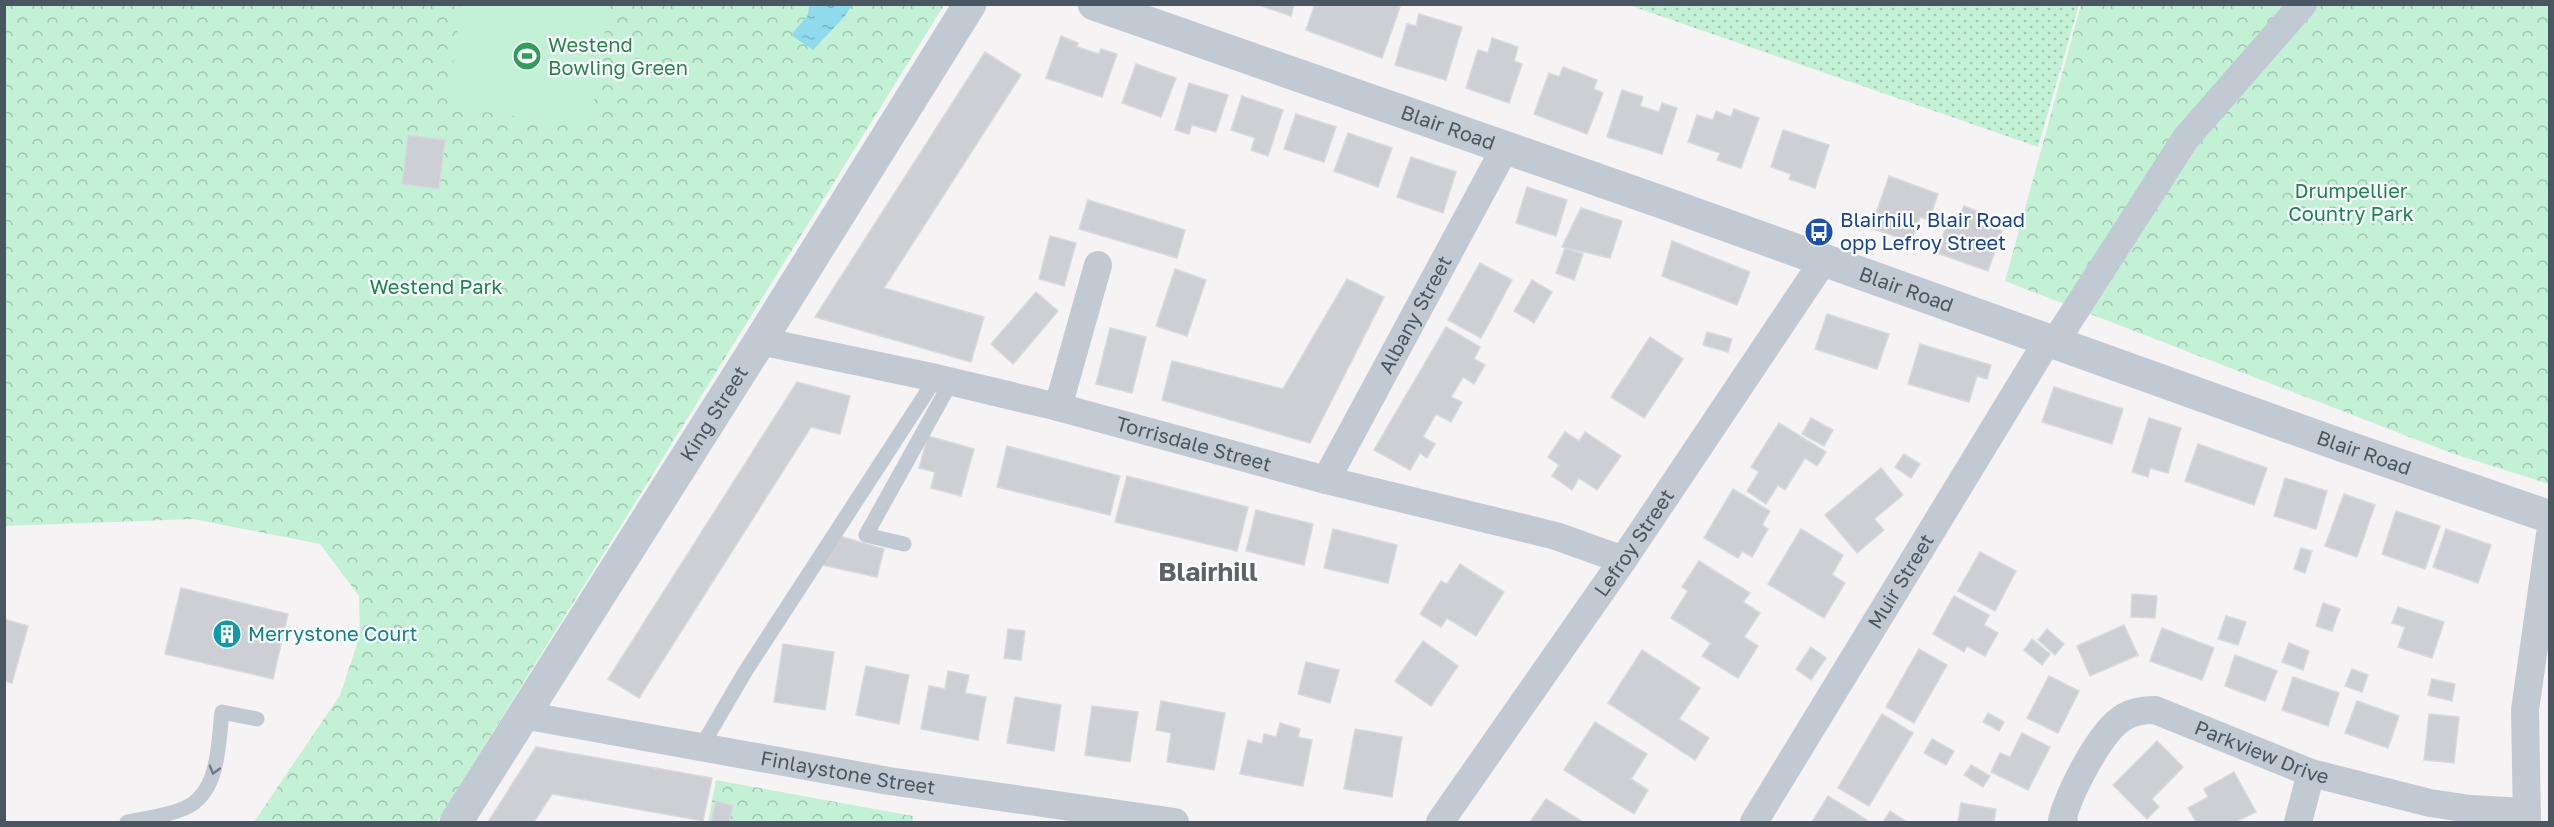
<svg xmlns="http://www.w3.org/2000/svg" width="2554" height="827" font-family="'Golos Text',sans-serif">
  <defs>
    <pattern id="grass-dots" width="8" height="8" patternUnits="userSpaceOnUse" patternTransform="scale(1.5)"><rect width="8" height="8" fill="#c3f1d5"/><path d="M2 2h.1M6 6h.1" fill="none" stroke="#a0c6b0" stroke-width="1.8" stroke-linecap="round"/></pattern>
    <pattern id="park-crowns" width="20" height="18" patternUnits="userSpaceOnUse" patternTransform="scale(1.5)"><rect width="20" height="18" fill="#c3f1d5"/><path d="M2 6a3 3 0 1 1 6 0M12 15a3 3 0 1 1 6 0" fill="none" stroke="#a0c6b0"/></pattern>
    <pattern id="water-ripples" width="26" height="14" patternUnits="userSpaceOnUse" patternTransform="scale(1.5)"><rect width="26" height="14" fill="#90daee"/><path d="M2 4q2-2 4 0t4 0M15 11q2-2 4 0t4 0" fill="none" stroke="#78b4c4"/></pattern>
  </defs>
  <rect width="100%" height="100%" fill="#f5f3f3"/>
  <!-- grass -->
  <polygon fill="url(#grass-dots)" points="1629,5 2079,4 2079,5 2038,147"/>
  <!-- park -->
  <g fill="url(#park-crowns)">
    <polygon points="4,5 944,5 437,822 254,822 340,695 360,635 359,596 320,544 193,519 5,526"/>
    <polygon points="2081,5 2549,5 2549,484 2451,453 2005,281"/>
    <polygon points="716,780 913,816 912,822 708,822"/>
  </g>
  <!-- pitch -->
  <polygon fill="#c3f1d5" points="461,5 609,5 590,126 447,107"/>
  <!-- water -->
  <polygon fill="url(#water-ripples)" points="809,5 852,5 845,16 813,50 791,35 808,15"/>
  <!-- building -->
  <g fill="#cdcfd5" stroke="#d7d9de" stroke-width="1.5">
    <polygon points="1256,4 1294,4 1291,16"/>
    <polygon points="1315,4 1394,4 1400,7 1382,58 1306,30"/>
    <polygon points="1419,14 1462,27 1446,80 1395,65 1407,24 1416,26"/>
    <polygon points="1061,36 1078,43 1077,47 1099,54 1101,49 1117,54 1102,97 1046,78"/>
    <polygon points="1492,38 1518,47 1514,61 1522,64 1509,103 1466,88 1478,50 1488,53"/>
    <polygon points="985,52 1021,75 884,288 984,317 971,362 815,317"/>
    <polygon points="1136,64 1176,78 1161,117 1122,103"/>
    <polygon points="1563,67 1597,80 1594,89 1603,93 1587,134 1534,114 1549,73 1559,77"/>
    <polygon points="1189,83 1228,95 1216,132 1192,125 1189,134 1175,130"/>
    <polygon points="1622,90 1643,97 1640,106 1659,112 1662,103 1677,108 1662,154 1607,137"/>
    <polygon points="1242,96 1283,110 1268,156 1251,150 1255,138 1231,130"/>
    <polygon points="1734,109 1759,118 1741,168 1717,160 1720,153 1688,142 1697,115 1713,120 1716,111 1731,117"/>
    <polygon points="1296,114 1336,127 1324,162 1284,149"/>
    <polygon points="1783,130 1829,145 1815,188 1789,179 1791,174 1771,167"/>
    <polygon points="1348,133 1392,148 1378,187 1334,171"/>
    <polygon points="408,135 445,140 439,189 402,184"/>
    <polygon points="1411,157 1456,172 1443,213 1397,197"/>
    <polygon points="1889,176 1938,194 1929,220 1920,217 1911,242 1871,228"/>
    <polygon points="1527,187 1567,200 1556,236 1516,223"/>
    <polygon points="1088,200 1185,230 1177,258 1079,229"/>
    <polygon points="1964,206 1993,217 1990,226 2002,231 1988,271 1937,253 1950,216 1959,219"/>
    <polygon points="1581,208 1622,221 1610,258 1562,247"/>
    <polygon points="1050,236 1076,243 1064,286 1039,279"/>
    <polygon points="1672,241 1750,272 1737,305 1662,276"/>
    <polygon points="1565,248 1583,254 1574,280 1556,273"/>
    <polygon points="1480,263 1512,280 1481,338 1448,320"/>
    <polygon points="1175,269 1206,280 1187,336 1156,326"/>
    <polygon points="1347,279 1384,297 1310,443 1162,400 1172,361 1283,389"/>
    <polygon points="1532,280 1552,292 1534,323 1514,311"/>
    <polygon points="1036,292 1058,311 1013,364 991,344"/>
    <polygon points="1827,314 1889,334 1877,369 1815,349"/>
    <polygon points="1446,327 1480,347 1474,359 1485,365 1474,384 1463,377 1451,397 1462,402 1451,422 1436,414 1423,437 1435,444 1427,458 1420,453 1410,470 1374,450"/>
    <polygon points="1110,328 1146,337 1132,393 1096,384"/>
    <polygon points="1707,332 1732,339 1728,352 1703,345"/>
    <polygon points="1650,337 1683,359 1644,418 1611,397"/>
    <polygon points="1920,344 1991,365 1987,379 1977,376 1969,402 1908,384"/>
    <polygon points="797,382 850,396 840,434 811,427 639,698 608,679"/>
    <polygon points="2054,387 2123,409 2112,444 2042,422"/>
    <polygon points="1811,418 1833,430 1824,446 1802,434"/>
    <polygon points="2149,418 2181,428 2168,473 2150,468 2148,477 2132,472"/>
    <polygon points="1779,423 1826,452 1817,466 1805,458 1785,490 1778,485 1766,504 1747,491 1759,472 1751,467"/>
    <polygon points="1565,432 1579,441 1585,432 1621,456 1597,490 1579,478 1572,490 1552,476 1559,465 1548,457"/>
    <polygon points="928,436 974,449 961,496 931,488 935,472 919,468"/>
    <polygon points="2198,444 2267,468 2254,505 2185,481"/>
    <polygon points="1007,446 1120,476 1110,515 997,487"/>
    <polygon points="1904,454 1920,464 1911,478 1895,467"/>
    <polygon points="1881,468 1903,495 1874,519 1884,530 1857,553 1825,515"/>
    <polygon points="1127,476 1248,507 1237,551 1115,522"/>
    <polygon points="2285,478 2327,491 2316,529 2274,516"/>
    <polygon points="1733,489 1770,511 1762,525 1768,529 1752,557 1742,551 1738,558 1704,538"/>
    <polygon points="2344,494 2375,505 2357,557 2325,546"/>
    <polygon points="1256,510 1313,524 1304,565 1246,551"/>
    <polygon points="2396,511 2440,526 2425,569 2382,554"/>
    <polygon points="1333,529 1397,545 1388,583 1324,568"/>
    <polygon points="1801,529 1843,555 1832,575 1845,583 1824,618 1768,584"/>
    <polygon points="2446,529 2491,545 2478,583 2433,567"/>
    <polygon points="840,536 884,549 877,577 822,565"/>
    <polygon points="2301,548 2312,551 2305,573 2294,569"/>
    <polygon points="1980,552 2016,571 1995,611 1958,591"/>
    <polygon points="1699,561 1750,593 1743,602 1760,613 1744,637 1758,646 1738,678 1702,656 1711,643 1671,618 1688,591 1682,587"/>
    <polygon points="1460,564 1504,592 1476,636 1447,618 1441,627 1420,614 1441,581 1447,584"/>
    <polygon points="181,588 288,614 273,679 165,654"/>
    <polygon points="2132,594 2157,596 2155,618 2131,617"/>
    <polygon points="1954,596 1989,615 1984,625 1998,633 1985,656 1967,646 1964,652 1933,634"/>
    <polygon points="2323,603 2340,609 2332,631 2316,626"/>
    <polygon points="2398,607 2444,622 2432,658 2398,647 2405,627 2392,623"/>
    <polygon points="2226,616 2246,622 2238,645 2218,639"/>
    <polygon points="4,619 28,626 12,683 4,681"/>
    <polygon points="2124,625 2138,655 2090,676 2077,646"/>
    <polygon points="2162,628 2214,648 2202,680 2150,661"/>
    <polygon points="1008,629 1025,631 1021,660 1004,658"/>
    <polygon points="2047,629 2064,644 2055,655 2038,640"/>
    <polygon points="2032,639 2050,654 2042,665 2024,650"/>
    <polygon points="1423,641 1458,666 1431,706 1395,681"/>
    <polygon points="2289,643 2309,651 2303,670 2282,662"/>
    <polygon points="783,644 834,652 825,710 774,702"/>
    <polygon points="1811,647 1826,658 1811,680 1796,669"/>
    <polygon points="1919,649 1947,665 1914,723 1886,707"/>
    <polygon points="1642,650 1700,688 1679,719 1709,738 1695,760 1608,703"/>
    <polygon points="2235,655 2277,671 2265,701 2225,686"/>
    <polygon points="1306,662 1339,670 1330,703 1298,694"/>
    <polygon points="866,666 909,675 899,724 856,715"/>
    <polygon points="2352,669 2368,675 2362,692 2345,686"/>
    <polygon points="948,671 969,675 965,693 986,697 978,740 921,729 929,686 945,689"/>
    <polygon points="2049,676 2079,691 2058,733 2027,718"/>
    <polygon points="2293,677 2339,693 2328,726 2282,710"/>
    <polygon points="2432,679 2455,684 2452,701 2428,695"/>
    <polygon points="1015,697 1061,705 1054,751 1007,743"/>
    <polygon points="1161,701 1225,713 1214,770 1167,762 1171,733 1156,730"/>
    <polygon points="2357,701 2399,716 2388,748 2345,733"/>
    <polygon points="1092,706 1138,712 1130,762 1085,755"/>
    <polygon points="1988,713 2004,722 1999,731 1983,722"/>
    <polygon points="1882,714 1913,733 1869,806 1838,788"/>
    <polygon points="2429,714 2459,717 2454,763 2424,760"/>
    <polygon points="1595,722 1647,754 1631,779 1648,790 1634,814 1564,770"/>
    <polygon points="1280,723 1300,729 1298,737 1312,740 1303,786 1240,774 1248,740 1262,744 1264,734 1276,737"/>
    <polygon points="1355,729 1402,737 1392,797 1344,789"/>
    <polygon points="2022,733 2050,747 2028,790 1991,772 2000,753 2010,757"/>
    <polygon points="1932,739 1954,751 1946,765 1924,753"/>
    <polygon points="2157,741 2183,767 2152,799 2159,807 2147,819 2113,785"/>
    <polygon points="536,747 712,778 703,821 552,794 534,822 488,822"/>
    <polygon points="1971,765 1990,776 1983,787 1964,775"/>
    <polygon points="2234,772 2256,812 2235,822 2196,822 2188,808 2208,797 2204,789"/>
    <polygon points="1828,796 1867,820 1866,822 1812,822"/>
    <polygon points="1546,799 1583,822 1530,822"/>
    <polygon points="716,801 733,805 729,822 711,822"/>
    <polygon points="1961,803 1996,809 1994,822 1958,822"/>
    <polygon points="1890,811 1907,822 1883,822"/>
  </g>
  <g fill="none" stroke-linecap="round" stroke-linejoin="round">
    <!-- service -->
    <g stroke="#c1cad2" stroke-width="15">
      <polyline points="904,544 866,535 951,382"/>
      <polyline points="700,749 745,672 936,378"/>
      <path d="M 127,822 C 146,818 168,816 185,808 C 220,792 218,744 222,712 L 257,719"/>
    </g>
    <!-- minor -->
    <g stroke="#c1cad2" stroke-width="28">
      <path id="s1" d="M 760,341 L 936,378 L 1058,407 L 1326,480 L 1556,536 L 1623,560"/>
      <polyline points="2055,342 2186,138 2303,4"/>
      <polyline points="1058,407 1098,265"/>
      <path id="s2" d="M 1326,480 L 1505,148"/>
      <path id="s3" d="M 523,715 L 889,781 L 1175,822"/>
      <path id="s4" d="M 1440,822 L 1623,560 L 1824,260"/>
      <path id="s5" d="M 1754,822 L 2048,340"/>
      <path id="s6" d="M 2064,822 L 2062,820 C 2069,793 2100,731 2124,717 C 2134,711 2144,710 2155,710 L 2311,773 L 2430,803 L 2470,809 L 2527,812"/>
      <polyline points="2298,822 2311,773"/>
      <polyline points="2527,822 2525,710 2550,534"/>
    </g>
    <!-- tertiary -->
    <g stroke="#c1cad2" stroke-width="33">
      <path id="s7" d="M 1094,4 L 1667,204 L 2335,443 L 2550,517"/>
      <path id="s8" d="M 456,822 L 760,341 L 970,4"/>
    </g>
  </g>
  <!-- one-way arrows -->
  <defs><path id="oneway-chevron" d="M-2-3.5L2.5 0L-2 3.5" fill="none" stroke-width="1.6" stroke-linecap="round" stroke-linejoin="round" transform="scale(1.5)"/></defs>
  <use stroke="#6e7983" href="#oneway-chevron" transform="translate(214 770) rotate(106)"/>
  <!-- icons -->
  <defs>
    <g id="stadium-disc" transform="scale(1.5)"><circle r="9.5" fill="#2e9e5b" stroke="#fff"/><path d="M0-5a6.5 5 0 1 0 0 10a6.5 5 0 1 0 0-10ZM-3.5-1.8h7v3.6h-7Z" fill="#fff"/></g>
    <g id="bus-disc" transform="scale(1.5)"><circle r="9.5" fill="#1a4fb4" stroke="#fff"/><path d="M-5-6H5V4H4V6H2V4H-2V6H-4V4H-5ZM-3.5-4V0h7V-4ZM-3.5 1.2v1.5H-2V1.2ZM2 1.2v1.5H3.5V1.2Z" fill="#fff"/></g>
    <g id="building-disc" transform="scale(1.5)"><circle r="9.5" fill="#0f9aa8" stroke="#fff"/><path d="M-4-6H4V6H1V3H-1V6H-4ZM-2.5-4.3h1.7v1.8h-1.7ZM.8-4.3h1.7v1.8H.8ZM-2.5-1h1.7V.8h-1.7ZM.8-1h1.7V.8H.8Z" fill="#fff"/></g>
  </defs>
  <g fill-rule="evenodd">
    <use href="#stadium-disc" x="527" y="56"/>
    <use href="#bus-disc" x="1819" y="232"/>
    <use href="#building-disc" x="227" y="634"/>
  </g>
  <g text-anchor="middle" stroke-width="4.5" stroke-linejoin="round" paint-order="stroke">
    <!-- leisure labels -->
    <g font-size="20" fill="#27864d" stroke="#fff" text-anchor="start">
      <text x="548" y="52">Westend<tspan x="548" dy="23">Bowling Green</tspan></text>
    </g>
    <!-- street labels -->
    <g font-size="20" fill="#4a5661" stroke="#fff">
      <text dy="7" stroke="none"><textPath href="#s7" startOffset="375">Blair Road</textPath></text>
      <text dy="7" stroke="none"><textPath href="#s7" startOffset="861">Blair Road</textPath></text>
      <text dy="7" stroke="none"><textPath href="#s2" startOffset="188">Albany Street</textPath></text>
      <text dy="7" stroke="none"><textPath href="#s8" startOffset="483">King Street</textPath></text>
      <text dy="7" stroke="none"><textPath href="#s1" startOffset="446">Torrisdale Street</textPath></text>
      <text dy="7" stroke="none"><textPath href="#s7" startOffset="1347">Blair Road</textPath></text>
      <text dy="7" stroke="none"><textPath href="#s4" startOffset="340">Lefroy Street</textPath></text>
      <text dy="7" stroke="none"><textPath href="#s5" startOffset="282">Muir Street</textPath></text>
      <text dy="7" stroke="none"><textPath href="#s6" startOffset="272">Parkview Drive</textPath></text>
      <text dy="7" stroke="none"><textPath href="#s3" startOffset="330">Finlaystone Street</textPath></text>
    </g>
    <!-- park labels -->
    <g font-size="20" fill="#17864f" stroke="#fff">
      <text x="2351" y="198">Drumpellier<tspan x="2351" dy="23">Country Park</tspan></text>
      <text x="436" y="294">Westend Park</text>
    </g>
    <!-- transit labels -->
    <g font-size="20" fill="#164399" stroke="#fff" text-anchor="start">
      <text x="1840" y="227">Blairhill, Blair Road<tspan x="1840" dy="23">opp Lefroy Street</tspan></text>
    </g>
    <!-- culture labels -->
    <g font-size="20" fill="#0d838f" stroke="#fff" text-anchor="start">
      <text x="248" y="641">Merrystone Court</text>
    </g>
    <!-- district labels -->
    <g font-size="26" font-weight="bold" fill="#5f6368" stroke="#fff">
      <text x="1208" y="581">Blairhill</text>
    </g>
  </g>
  <!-- border -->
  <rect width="2554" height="827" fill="none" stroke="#4a5661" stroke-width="12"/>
</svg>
